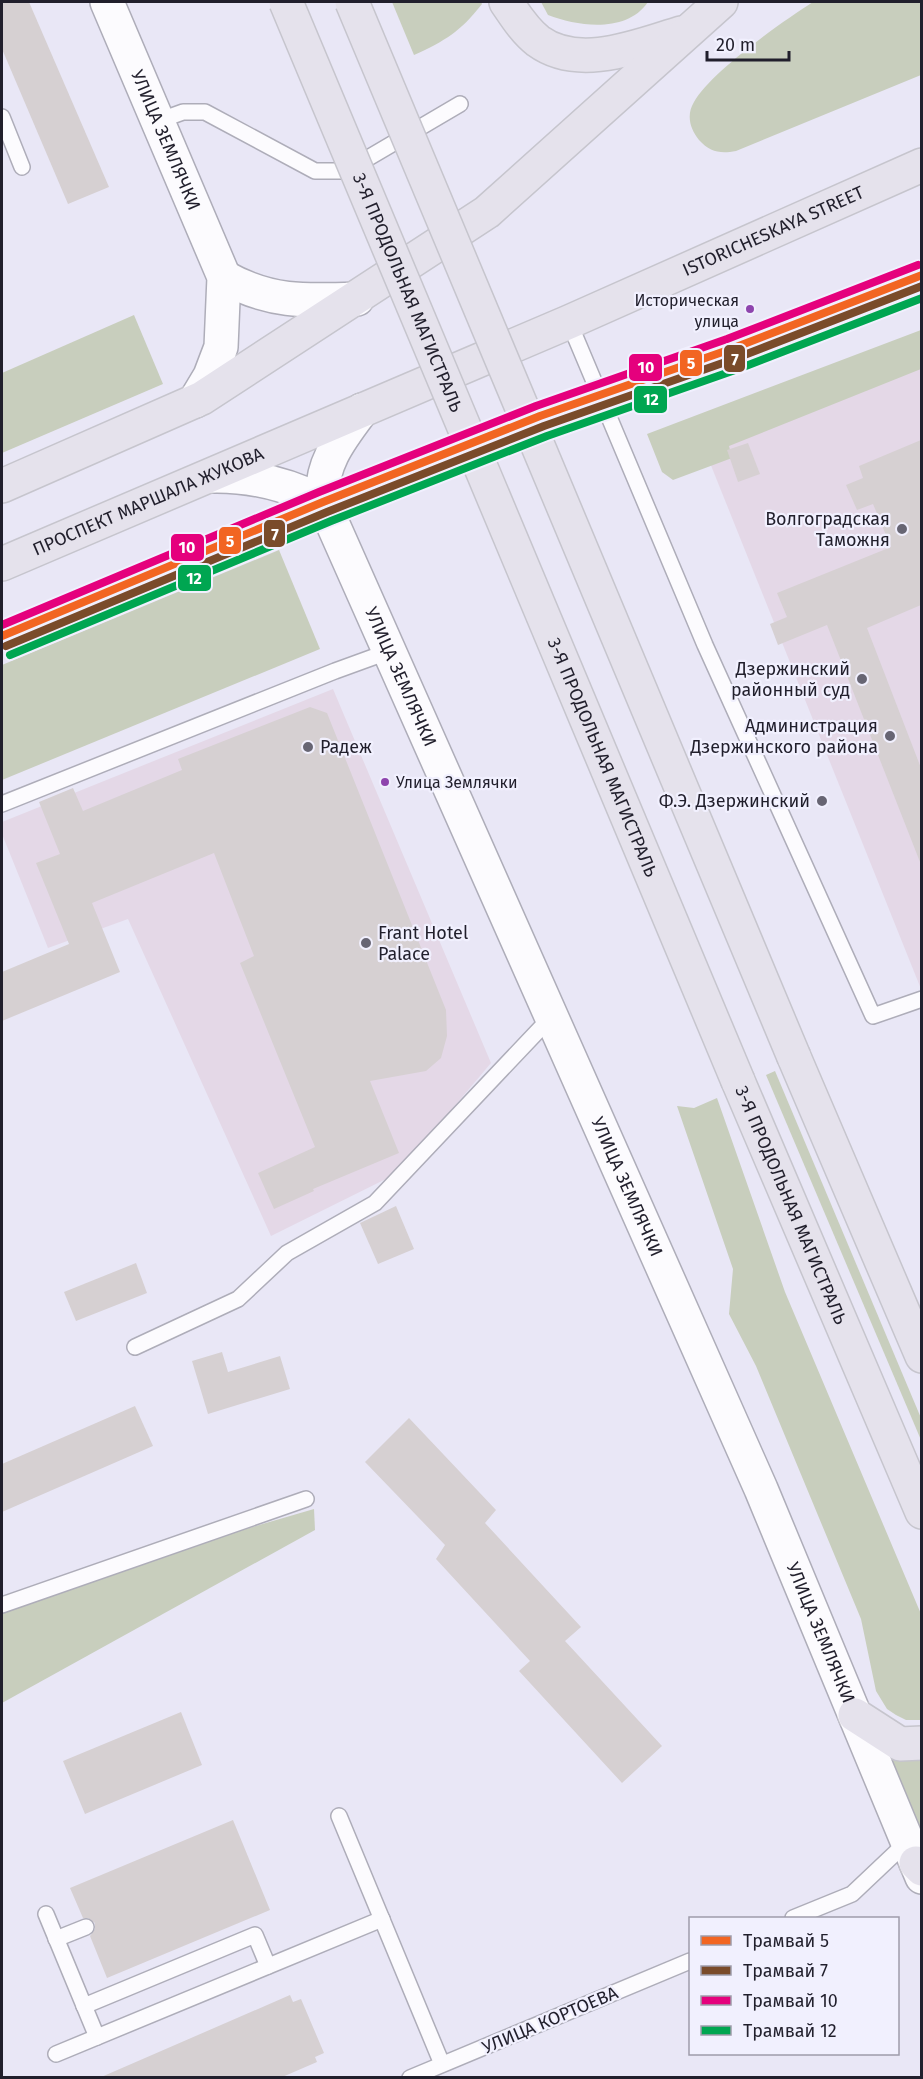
<svg xmlns="http://www.w3.org/2000/svg" width="923" height="2079" font-family="'Fira Sans',sans-serif">
  <rect width="100%" height="100%" fill="#e9e7f6"/>
  <!-- commercial -->
  <g fill="#e4d8e7">
    <polygon points="921,357 921,989 702,443"/>
    <polygon points="333,689 491,1063 398,1173 271,1236 128,919 48,948 2,834 2,822"/>
  </g>
  <!-- green -->
  <g fill="#c8cebd">
    <path d="M 392,2 L 481,2 L 482,4 C 461,31 445,41 414,55 Z"/>
    <path d="M 541,2 L 648,2 C 627,33 579,27 548,15 Z"/>
    <path d="M 813,2 L 921,2 L 921,75 L 736,151 C 720,154 710,152 699,140 C 690,129 686,115 694,102 C 711,72 783,21 813,2 Z"/>
    <polygon points="134,315 163,384 2,453 2,373"/>
    <polygon points="921,330 921,369 729,446 732,458 673,480 662,472 647,434"/>
    <polygon points="279,550 320,649 2,780 2,665"/>
    <polygon points="775,1071 921,1418 921,1440 766,1075"/>
    <polygon points="717,1098 785,1292 921,1614 921,1720 906,1720 896,1715 887,1709 876,1691 861,1619 756,1366 729,1314 733,1269 677,1106 694,1108"/>
    <polygon points="314,1509 315,1530 2,1703 2,1610 163,1553"/>
    <polygon points="884,1749 906,1758 921,1760 921,1842"/>
  </g>
  <!-- building -->
  <g fill="#d6d0d2">
    <polygon points="2,2 29,2 109,187 68,204 2,49"/>
    <polygon points="921,440 921,605 867,628 921,768 920,862 827,625 778,645 770,624 787,617 777,593 891,547 873,504 857,510 846,485 863,478 859,466"/>
    <polygon points="748,443 760,474 738,482 727,450"/>
    <polygon points="310,707 327,713 446,1010 447,1036 441,1058 426,1071 370,1081 399,1153 313,1189 314,1191 274,1209 258,1173 315,1147 240,963 254,956 214,853 92,903 120,972 2,1021 2,972 69,944 36,863 60,854 39,802 73,788 83,811 182,770 178,759"/>
    <polygon points="396,1206 414,1249 378,1264 360,1223"/>
    <polygon points="136,1263 147,1293 76,1321 64,1292"/>
    <polygon points="222,1352 228,1372 280,1356 290,1389 208,1414 192,1361"/>
    <polygon points="135,1406 153,1446 2,1512 2,1464"/>
    <polygon points="409,1418 496,1510 485,1523 581,1627 565,1641 662,1746 622,1783 519,1671 530,1661 436,1559 445,1545 365,1462"/>
    <polygon points="181,1712 202,1765 85,1814 63,1761"/>
    <polygon points="233,1820 270,1910 107,1978 90,1936 95,1929 95,1923 88,1918 83,1918 70,1888"/>
    <polygon points="290,1995 293,2002 301,1999 324,2053 315,2057 317,2062 280,2078 99,2078"/>
  </g>
  <g fill="none" stroke-linecap="round" stroke-linejoin="round">
    <!-- service casing -->
    <g stroke="#aeadb9" stroke-width="18">
      <g id="service">
        <polyline points="2,117 22,167"/>
        <polyline points="158,121 183,112 205,112 315,171 346,171 460,104"/>
        <polyline points="569,322 705,645 873,1016 922,999"/>
        <polyline points="2,804 335,671 390,651"/>
        <polyline points="135,1347 238,1299 287,1253 375,1203 553,1015"/>
        <polyline points="2,1605 306,1499"/>
        <polyline points="339,1816 442,2064"/>
        <polyline points="46,1914 97,2037"/>
        <polyline points="793,1918 852,1894 907,1842"/>
        <polyline points="56,1939 86,1927"/>
        <polyline points="84,2006 255,1935 268,1966"/>
        <polyline points="56,2054 382,1919"/>
        <polyline points="410,2078 690,1961"/>
      </g>
    </g>
    <!-- secondary casing -->
    <g stroke="#aeadb9" stroke-width="36">
      <g id="secondary">
        <path id="s1" d="M 107,2 L 224,277 L 221,347 L 210,376 L 195,401"/>
        <path d="M 224,277 C 270,303 306,301 357,299"/>
        <path id="s2" d="M 362,410 C 341,438 319,465 323,502 L 761,1489 L 922,1877"/>
        <path d="M 211,476 C 251,475 287,484 323,502"/>
      </g>
    </g>
    <!-- trunk casing -->
    <g stroke="#c6c5cd" stroke-width="36">
      <g id="trunk">
        <path d="M 506,2 C 515,15 524,30 538,41 C 579,71 638,46 681,33"/>
        <polyline points="2,486 202,398 487,212 721,2"/>
        <path id="s3" d="M 2,564 L 569,322 L 922,165"/>
        <polyline points="794,1057 922,1356"/>
        <path id="s4" d="M 738,1081 L 922,1512"/>
        <polyline points="855,1715 900,1744 922,1743"/>
        <polyline points="916,1863 922,1869"/>
      </g>
    </g>
    <!-- service -->
    <use href="#service" stroke="#fcfbfe" stroke-width="15"/>
    <!-- secondary -->
    <use href="#secondary" stroke="#fcfbfe" stroke-width="33"/>
    <!-- trunk -->
    <use href="#trunk" stroke="#e5e2ec" stroke-width="33"/>
    <!-- trunk-bridge casing -->
    <g stroke="#c6c5cd" stroke-width="36" stroke-linecap="butt">
      <g id="trunk-bridge">
        <path id="s5" d="M 286,2 L 738,1081"/>
        <polyline points="352,2 794,1057"/>
      </g>
    </g>
    <!-- trunk-bridge -->
    <use href="#trunk-bridge" stroke="#e5e2ec" stroke-width="33"/>
    <!-- tram-1 casing -->
    <g stroke="#f1f0fe" stroke-width="12">
      <polyline id="tram-1" points="2,636 323,502 540,416 731,349 922,275"/>
    </g>
    <!-- tram-2 casing -->
    <g stroke="#f1f0fe" stroke-width="12">
      <polyline id="tram-2" points="6,646 327,512 544,426 734,359 922,286"/>
    </g>
    <!-- tram-3 casing -->
    <g stroke="#f1f0fe" stroke-width="12">
      <polyline id="tram-3" points="2,625 319,492 536,406 727,339 918,265"/>
    </g>
    <!-- tram-4 casing -->
    <g stroke="#f1f0fe" stroke-width="12">
      <polyline id="tram-4" points="10,655 331,521 547,436 738,369 922,298"/>
    </g>
    <!-- tram-1 -->
    <use href="#tram-1" stroke="#f26522" stroke-width="8"/>
    <!-- tram-2 -->
    <use href="#tram-2" stroke="#7a4b2a" stroke-width="8"/>
    <!-- tram-3 -->
    <use href="#tram-3" stroke="#e5007d" stroke-width="8"/>
    <!-- tram-4 -->
    <use href="#tram-4" stroke="#00a651" stroke-width="8"/>
  </g>
  <!-- markers -->
  <g fill="#8e44ad" stroke="#f1f0fe" stroke-width="2">
    <circle cx="750" cy="309" r="5"/>
    <circle cx="385" cy="782" r="5"/>
  </g>
  <g fill="#676573" stroke="#f1f0fe" stroke-width="2">
    <circle cx="902" cy="529" r="6"/>
    <circle cx="862" cy="679" r="6"/>
    <circle cx="890" cy="736" r="6"/>
    <circle cx="308" cy="747" r="6"/>
    <circle cx="822" cy="801" r="6"/>
    <circle cx="366" cy="943" r="6"/>
  </g>
  <g text-anchor="middle" stroke-width="4.5" stroke-linejoin="round" paint-order="stroke">
    <!-- bus labels -->
    <g font-size="16" fill="#211f2c" stroke="#f1f0fe" text-anchor="end">
      <text x="739" y="306">Историческая<tspan x="739" dy="21">улица</tspan></text>
      <text x="396" y="788" text-anchor="start">Улица Землячки</text>
    </g>
    <!-- street labels -->
    <g font-size="18" fill="#211f2c" stroke="#f1f0fe">
      <text dy="6" stroke="none"><textPath href="#s1" startOffset="150">УЛИЦА ЗЕМЛЯЧКИ</textPath></text>
      <text dy="6" stroke="none"><textPath href="#s3" startOffset="840">ISTORICHESKAYA STREET</textPath></text>
      <text dy="6" stroke="none"><textPath href="#s5" startOffset="315">3-Я ПРОДОЛЬНАЯ МАГИСТРАЛЬ</textPath></text>
      <text dy="6" stroke="none"><textPath href="#s3" startOffset="159">ПРОСПЕКТ МАРШАЛА ЖУКОВА</textPath></text>
      <text dy="6" stroke="none"><textPath href="#s2" startOffset="294">УЛИЦА ЗЕМЛЯЧКИ</textPath></text>
      <text dy="6" stroke="none"><textPath href="#s5" startOffset="819">3-Я ПРОДОЛЬНАЯ МАГИСТРАЛЬ</textPath></text>
      <text dy="6" stroke="none"><textPath href="#s2" startOffset="852">УЛИЦА ЗЕМЛЯЧКИ</textPath></text>
      <text dy="6" stroke="none"><textPath href="#s4" startOffset="135">3-Я ПРОДОЛЬНАЯ МАГИСТРАЛЬ</textPath></text>
      <text dy="6" stroke="none"><textPath href="#s2" startOffset="1338">УЛИЦА ЗЕМЛЯЧКИ</textPath></text>
      <text transform="translate(550 2020) rotate(-23)" y="6">УЛИЦА КОРТОЕВА</text>
    </g>
    <!-- poi labels -->
    <g font-size="18" fill="#211f2c" stroke="#f1f0fe" text-anchor="end">
      <text x="890" y="525">Волгоградская<tspan x="890" dy="21">Таможня</tspan></text>
      <text x="850" y="675">Дзержинский<tspan x="850" dy="21">районный суд</tspan></text>
      <text x="878" y="732">Администрация<tspan x="878" dy="21">Дзержинского района</tspan></text>
      <text x="320" y="753" text-anchor="start">Радеж</text>
      <text x="810" y="807">Ф.Э. Дзержинский</text>
      <text x="378" y="939" text-anchor="start">Frant Hotel<tspan x="378" dy="21">Palace</tspan></text>
    </g>
  </g>
  <g stroke="#f1f0fe" stroke-width="2">
    <rect x="723" y="344" width="23" height="29" rx="6" fill="#7a4b2a"/>
    <rect x="679" y="349" width="24" height="28" rx="6" fill="#f26522"/>
    <rect x="628" y="353" width="35" height="29" rx="6" fill="#e5007d"/>
    <rect x="633" y="385" width="35" height="29" rx="6" fill="#00a651"/>
    <rect x="263" y="519" width="23" height="29" rx="6" fill="#7a4b2a"/>
    <rect x="218" y="526" width="24" height="29" rx="6" fill="#f26522"/>
    <rect x="170" y="533" width="35" height="29" rx="6" fill="#e5007d"/>
    <rect x="177" y="564" width="35" height="28" rx="6" fill="#00a651"/>
  </g>
  <g font-size="16" text-anchor="middle" font-weight="bold" fill="#fff">
    <text x="735" y="365">7</text>
    <text x="691" y="369">5</text>
    <text x="646" y="373">10</text>
    <text x="651" y="405">12</text>
    <text x="275" y="540">7</text>
    <text x="230" y="547">5</text>
    <text x="187" y="553">10</text>
    <text x="194" y="584">12</text>
  </g>
  <!-- border -->
  <rect width="923" height="2079" fill="none" stroke="#211f2c" stroke-width="6"/>
  <!-- legend -->
  <rect x="689" y="1917" width="210" height="138" fill="#f1f0fe" stroke="#9e9caa" stroke-width="1.5"/>
  <rect x="701" y="1936" width="30" height="9" fill="#f26522" stroke="#9e9caa" stroke-width="1.5"/>
  <text x="743" y="1947" font-size="18" fill="#211f2c">Трамвай 5</text>
  <rect x="701" y="1966" width="30" height="9" fill="#7a4b2a" stroke="#9e9caa" stroke-width="1.5"/>
  <text x="743" y="1977" font-size="18" fill="#211f2c">Трамвай 7</text>
  <rect x="701" y="1996" width="30" height="9" fill="#e5007d" stroke="#9e9caa" stroke-width="1.5"/>
  <text x="743" y="2007" font-size="18" fill="#211f2c">Трамвай 10</text>
  <rect x="701" y="2026" width="30" height="9" fill="#00a651" stroke="#9e9caa" stroke-width="1.5"/>
  <text x="743" y="2037" font-size="18" fill="#211f2c">Трамвай 12</text>
  <!-- scale -->
  <path d="M707 51v9h82v-9" fill="none" stroke="#211f2c" stroke-width="3"/>
  <text x="716" y="51" font-size="18" fill="#211f2c" stroke="#f1f0fe" stroke-width="4.5" paint-order="stroke">20 m</text>
</svg>
